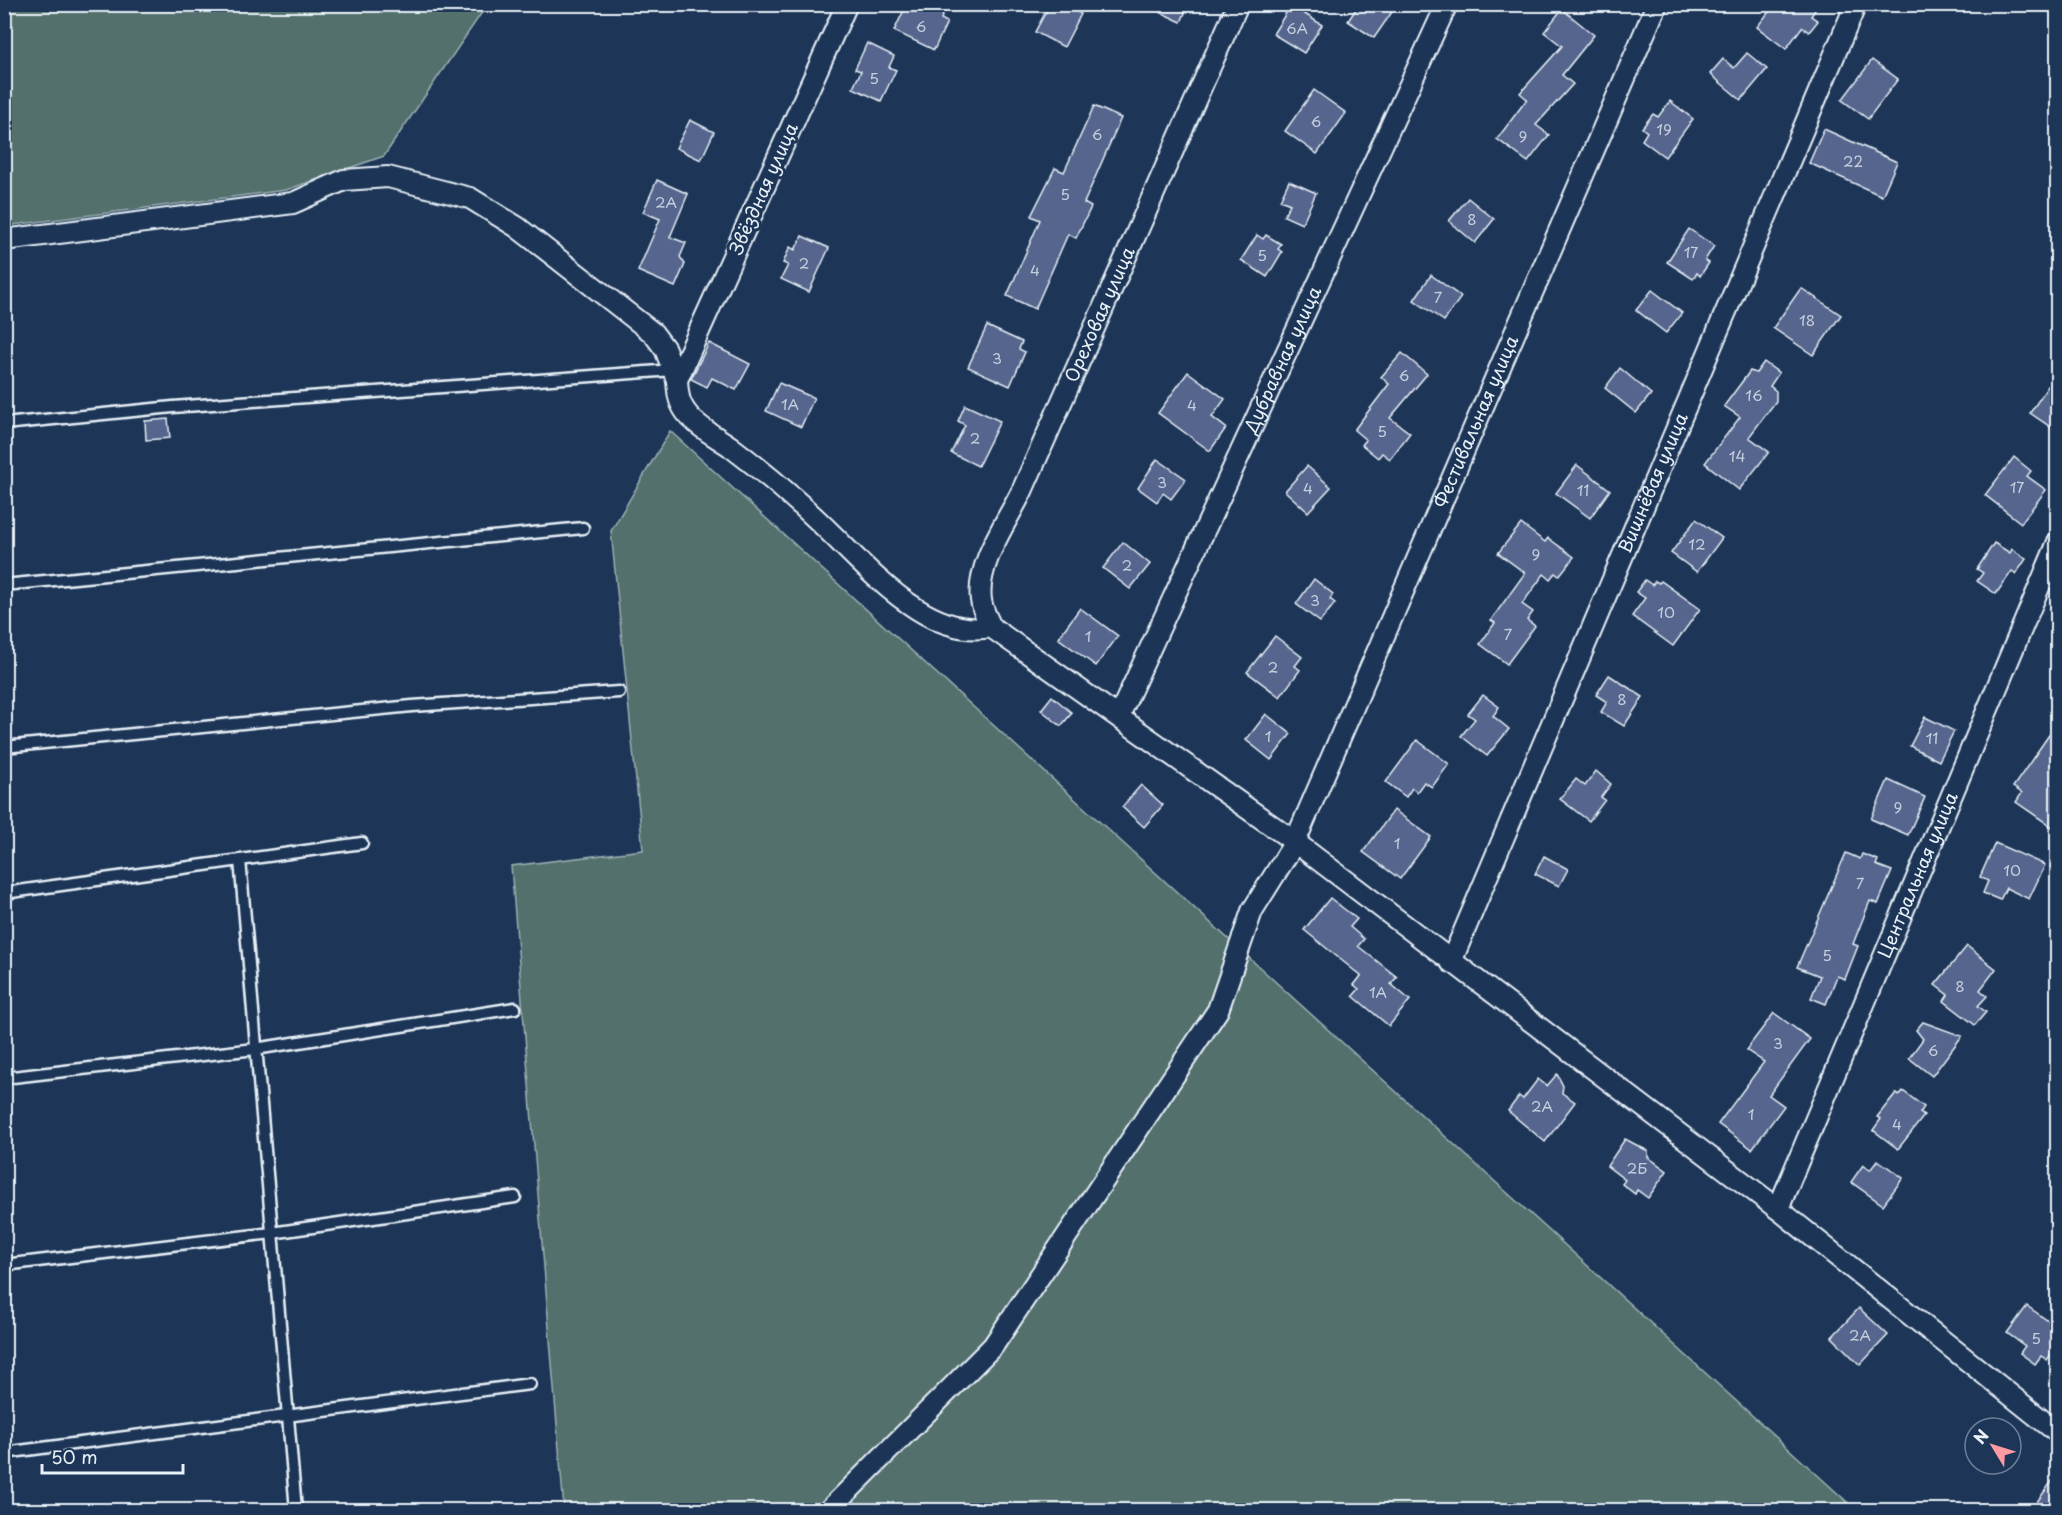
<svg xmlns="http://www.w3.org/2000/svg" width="2062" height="1515" font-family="'Playpen Sans',sans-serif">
  <rect width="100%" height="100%" fill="#1d3557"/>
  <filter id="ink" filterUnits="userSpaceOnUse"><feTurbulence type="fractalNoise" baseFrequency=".0167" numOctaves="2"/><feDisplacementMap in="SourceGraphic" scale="12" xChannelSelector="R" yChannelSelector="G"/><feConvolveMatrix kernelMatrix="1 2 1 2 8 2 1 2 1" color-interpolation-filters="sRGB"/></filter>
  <g filter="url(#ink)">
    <!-- green -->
    <g fill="#536f6d" stroke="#9eb0b2" stroke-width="1.5">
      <polygon points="4,5 5,4 487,5 384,156 286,190 5,226"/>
      <polygon points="670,431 1856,1510 564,1510 511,866 643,850 611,531"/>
    </g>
    <!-- building -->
    <g fill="#57658d" stroke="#e8f1f8" stroke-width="1.5">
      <polygon points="907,4 947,4 941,19 947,22 934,50 894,31"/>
      <polygon points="1050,4 1064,4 1081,14 1064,47 1035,32"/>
      <polygon points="1143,4 1189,4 1181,22"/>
      <polygon points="1359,4 1380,4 1392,12 1374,38 1348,21"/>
      <polygon points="1775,4 1819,4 1811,16 1818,21 1809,32 1802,27 1786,49 1757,27"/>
      <polygon points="1291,5 1322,25 1304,53 1273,34"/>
      <polygon points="1562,9 1594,35 1562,75 1573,84 1536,125 1549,135 1528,162 1497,139 1527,99 1520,93 1562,46 1544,32"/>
      <polygon points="867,43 894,56 889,67 896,70 881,101 853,88 861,71 855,69"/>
      <polygon points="1747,53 1767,69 1741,100 1710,74 1723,59 1734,68"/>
      <polygon points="1872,60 1898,79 1868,119 1842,100"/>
      <polygon points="1314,90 1346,113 1317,154 1285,131"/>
      <polygon points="1670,101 1693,119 1665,157 1642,140 1647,132 1642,128 1653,114 1658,117"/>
      <polygon points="1094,106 1121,118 1084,203 1091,207 1076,238 1068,234 1035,309 1007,296 1040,220 1031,216 1055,168 1064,172"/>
      <polygon points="690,120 714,132 701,160 676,148"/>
      <polygon points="1824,129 1897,162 1882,196 1809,163"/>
      <polygon points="657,180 688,194 670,237 686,243 680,257 685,264 675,287 638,271 660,219 643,212"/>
      <polygon points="1289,181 1316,193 1302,224 1284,216 1290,204 1280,200"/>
      <polygon points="1468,198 1494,219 1475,243 1449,221"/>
      <polygon points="1689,229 1714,246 1705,260 1709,263 1700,276 1697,273 1693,279 1667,262"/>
      <polygon points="1257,235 1263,239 1266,235 1281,244 1278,249 1282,252 1267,277 1241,260"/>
      <polygon points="802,236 829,248 809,292 781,279 788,265 783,263 790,247 795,250"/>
      <polygon points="1431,275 1461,297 1444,321 1414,300"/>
      <polygon points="1801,288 1841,315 1813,355 1773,328"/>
      <polygon points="1652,290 1682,313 1666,333 1636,310"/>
      <polygon points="987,326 1022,342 1019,349 1025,352 1010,386 968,367"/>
      <polygon points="709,343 750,364 736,390 712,378 707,387 691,379"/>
      <polygon points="1402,353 1427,374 1390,418 1410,433 1390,459 1382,453 1378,458 1362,445 1366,440 1354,430 1389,384 1381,377"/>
      <polygon points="1764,362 1779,373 1770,386 1776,391 1776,401 1749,437 1769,452 1739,490 1705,463 1740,417 1724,406 1750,371 1756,373"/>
      <polygon points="1620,368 1651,394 1636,413 1605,388"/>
      <polygon points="1188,372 1225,399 1212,417 1226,428 1210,451 1158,413"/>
      <polygon points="779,383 814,398 801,427 766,411"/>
      <polygon points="2048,386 2058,393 2058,432 2030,413"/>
      <polygon points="965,405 1000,421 978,466 951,453 965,425 958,421"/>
      <polygon points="168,419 170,438 146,440 145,421"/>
      <polygon points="2014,457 2031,471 2027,476 2046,490 2021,523 1985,495"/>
      <polygon points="1157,459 1186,479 1171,499 1163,493 1157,502 1138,488"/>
      <polygon points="1577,465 1610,490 1590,518 1556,493"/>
      <polygon points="1307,466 1331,487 1308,512 1285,491"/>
      <polygon points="1696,519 1722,538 1697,572 1671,553"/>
      <polygon points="1521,524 1545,542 1548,538 1574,557 1559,576 1555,573 1550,579 1544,574 1522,604 1533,612 1527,620 1535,626 1507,664 1480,644 1495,623 1491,620 1525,573 1498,553"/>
      <polygon points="1123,542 1150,564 1130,589 1103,568"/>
      <polygon points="1994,543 2010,553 2012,549 2026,559 2016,574 2012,571 1996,594 1977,581 1983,573 1977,569"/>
      <polygon points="1314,579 1333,594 1330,599 1335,603 1320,622 1296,604"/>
      <polygon points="1645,580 1652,585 1655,581 1659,583 1661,581 1700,609 1673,646 1632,616 1645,598 1636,592"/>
      <polygon points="1080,608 1118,636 1096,666 1058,638"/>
      <polygon points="1275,636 1302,657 1295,666 1300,670 1280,697 1247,672"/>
      <polygon points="1609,675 1643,697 1624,726 1601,712 1607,702 1596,695"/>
      <polygon points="1483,695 1499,707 1493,716 1509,729 1487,756 1461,736 1475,719 1468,714"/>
      <polygon points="1052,696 1072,713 1061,726 1041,710"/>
      <polygon points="1266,714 1291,734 1271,760 1246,740"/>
      <polygon points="1925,717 1954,731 1939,761 1910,746"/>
      <polygon points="2058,722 2058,831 2016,802 2022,793 2013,787"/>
      <polygon points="1417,740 1449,764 1432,787 1424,782 1417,792 1412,788 1406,797 1386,782"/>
      <polygon points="1596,771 1611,784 1601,797 1605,800 1589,821 1560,799 1576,779 1585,786"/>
      <polygon points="1888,780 1925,797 1908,835 1871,819"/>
      <polygon points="1141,785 1163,805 1144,827 1122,807"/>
      <polygon points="1394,810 1431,837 1400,879 1363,852"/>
      <polygon points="1995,843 2045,865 2029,899 2006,888 2000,900 1983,893 1988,881 1980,877"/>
      <polygon points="1846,853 1860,859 1862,854 1878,860 1876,865 1892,871 1878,904 1870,901 1853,944 1858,946 1845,979 1837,976 1826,1004 1811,998 1820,976 1797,967"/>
      <polygon points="1544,856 1568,869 1559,886 1535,874"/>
      <polygon points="1330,898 1357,919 1350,927 1364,939 1358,946 1397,977 1391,984 1410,1000 1389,1026 1353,996 1359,989 1354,985 1361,976 1304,930"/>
      <polygon points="1967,946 1996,969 1980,990 1987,996 1978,1006 1986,1012 1975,1025 1944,1001 1948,995 1935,985"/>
      <polygon points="1774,1013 1810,1039 1769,1095 1784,1106 1752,1149 1718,1124 1764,1062 1746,1050"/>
      <polygon points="1923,1022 1962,1036 1932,1076 1909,1058 1923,1039 1916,1030"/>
      <polygon points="1557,1074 1563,1086 1562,1093 1575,1102 1545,1142 1508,1111 1519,1096 1523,1099 1538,1079 1547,1086"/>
      <polygon points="1903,1091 1924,1107 1920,1113 1924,1116 1898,1149 1873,1130 1881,1119 1877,1117 1896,1093 1899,1096"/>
      <polygon points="1625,1139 1648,1151 1648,1157 1667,1171 1648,1198 1637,1190 1635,1194 1622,1184 1625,1180 1607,1166"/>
      <polygon points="1878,1160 1903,1178 1883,1205 1851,1182 1863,1165 1870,1170"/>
      <polygon points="2027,1306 2058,1328 2058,1345 2047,1360 2041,1356 2035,1364 2020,1353 2025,1346 2007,1333"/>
      <polygon points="1859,1308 1888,1335 1860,1365 1832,1337"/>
      <polygon points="2058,1473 2058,1510 2031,1510"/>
    </g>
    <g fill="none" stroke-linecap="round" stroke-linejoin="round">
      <!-- service casing -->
      <g stroke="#e8f1f8" stroke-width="15">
        <g id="service">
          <polyline points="4,424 173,407 673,370"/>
          <polyline points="4,585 583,528"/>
          <polyline points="4,747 412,706 619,692"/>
          <polyline points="4,893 240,860"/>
          <polyline points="4,1078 255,1049 515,1008"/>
          <polyline points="4,1265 272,1233 515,1197"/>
          <polyline points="4,1453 530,1384"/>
          <polyline points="296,1510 240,860 362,843"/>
        </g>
      </g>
      <!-- minor casing -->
      <g stroke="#e8f1f8" stroke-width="24">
        <g id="minor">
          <path d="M 847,4 L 677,380 C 678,396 679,405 690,417 C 702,430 717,437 731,447 C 755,465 779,485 801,505 C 839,538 875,583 917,609 C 939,623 965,632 991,627 L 1295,842 L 1778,1209 L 2058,1433"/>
          <polyline points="4,240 293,203 344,180 388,177 470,198 517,227 653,333 665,349 677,380"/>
          <path id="s1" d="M 991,627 C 987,618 982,609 981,600 C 976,564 1007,522 1022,491 L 1238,4"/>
          <path id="s2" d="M 1119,716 L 1447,4"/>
          <path id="s3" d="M 1451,962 L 1856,4"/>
          <path id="s4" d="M 1778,1209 L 2058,542"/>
          <path id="s5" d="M 829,1510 L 993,1346 L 1218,1010 L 1252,911 L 1295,842 L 1657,4"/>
        </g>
      </g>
      <!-- service -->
      <use href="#service" stroke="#1d3557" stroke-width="10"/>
      <!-- minor -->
      <use href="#minor" stroke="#1d3557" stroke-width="20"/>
    </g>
  </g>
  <g text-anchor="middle" stroke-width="6" stroke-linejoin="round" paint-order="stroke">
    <!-- number labels -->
    <g font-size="15" fill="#c4cedd">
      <text x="921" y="32">6</text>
      <text x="1297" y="34">6А</text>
      <text x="874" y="84">5</text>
      <text x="1316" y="127">6</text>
      <text x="1664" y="135">19</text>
      <text x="1097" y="140">6</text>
      <text x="1523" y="142">9</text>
      <text x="1853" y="167">22</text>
      <text x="1065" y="200">5</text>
      <text x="666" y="208">2А</text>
      <text x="1472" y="225">8</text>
      <text x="1691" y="258">17</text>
      <text x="1262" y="261">5</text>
      <text x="804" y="269">2</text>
      <text x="1035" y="276">4</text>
      <text x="1438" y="303">7</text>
      <text x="1807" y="326">18</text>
      <text x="997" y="364">3</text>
      <text x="1404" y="381">6</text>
      <text x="1754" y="401">16</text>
      <text x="790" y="410">1А</text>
      <text x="1192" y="411">4</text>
      <text x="1382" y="437">5</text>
      <text x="975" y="444">2</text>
      <text x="1737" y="462">14</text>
      <text x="1162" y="488">3</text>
      <text x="2017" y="493">17</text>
      <text x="1308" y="494">4</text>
      <text x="1583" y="496">11</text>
      <text x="1697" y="550">12</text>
      <text x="1536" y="560">9</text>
      <text x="1127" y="571">2</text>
      <text x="1315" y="606">3</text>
      <text x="1666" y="618">10</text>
      <text x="1508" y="640">7</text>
      <text x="1088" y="642">1</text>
      <text x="1273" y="673">2</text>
      <text x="1622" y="705">8</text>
      <text x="1268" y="742">1</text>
      <text x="1932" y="744">11</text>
      <text x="1898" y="813">9</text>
      <text x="1397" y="849">1</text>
      <text x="2012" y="876">10</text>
      <text x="1860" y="889">7</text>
      <text x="1827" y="961">5</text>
      <text x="1960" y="992">8</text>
      <text x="1378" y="998">1А</text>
      <text x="1778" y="1049">3</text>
      <text x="1933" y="1056">6</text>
      <text x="1542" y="1112">2А</text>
      <text x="1751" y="1120">1</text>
      <text x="1897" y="1130">4</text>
      <text x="1637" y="1174">2Б</text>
      <text x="1860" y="1341">2А</text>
      <text x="2036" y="1344">5</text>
    </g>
    <!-- street labels -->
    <g font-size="18" fill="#e8f1f8" stroke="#1d3557">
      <text transform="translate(764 189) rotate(-66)" y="6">Звёздная улица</text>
      <text dy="6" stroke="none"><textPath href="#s1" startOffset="340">Ореховая улица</textPath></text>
      <text dy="6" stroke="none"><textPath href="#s2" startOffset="392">Дубравная улица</textPath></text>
      <text dy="6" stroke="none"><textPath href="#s5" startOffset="1280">Фестивальная улица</textPath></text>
      <text dy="6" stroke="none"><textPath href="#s3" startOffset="520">Вишнёвая улица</textPath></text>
      <text dy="6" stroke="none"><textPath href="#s4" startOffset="362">Центральная улица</textPath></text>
    </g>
  </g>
  <!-- margin -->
  <rect width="2062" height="1515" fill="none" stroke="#1d3557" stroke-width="24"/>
  <rect x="12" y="12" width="2038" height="1491" fill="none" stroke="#e8f1f8" stroke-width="2" filter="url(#ink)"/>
  <!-- north arrow -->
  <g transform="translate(1993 1446) rotate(308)"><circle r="28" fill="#1d3557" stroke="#6e8097" stroke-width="1.5"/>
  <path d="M0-4.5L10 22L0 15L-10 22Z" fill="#ff9aa2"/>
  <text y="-9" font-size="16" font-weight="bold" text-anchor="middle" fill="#e8f1f8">N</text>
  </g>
  <!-- scale -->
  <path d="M42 1464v9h141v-9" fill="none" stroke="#e8f1f8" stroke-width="3"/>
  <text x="51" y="1464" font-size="18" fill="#e8f1f8" stroke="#1d3557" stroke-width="4.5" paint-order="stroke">50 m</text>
</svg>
